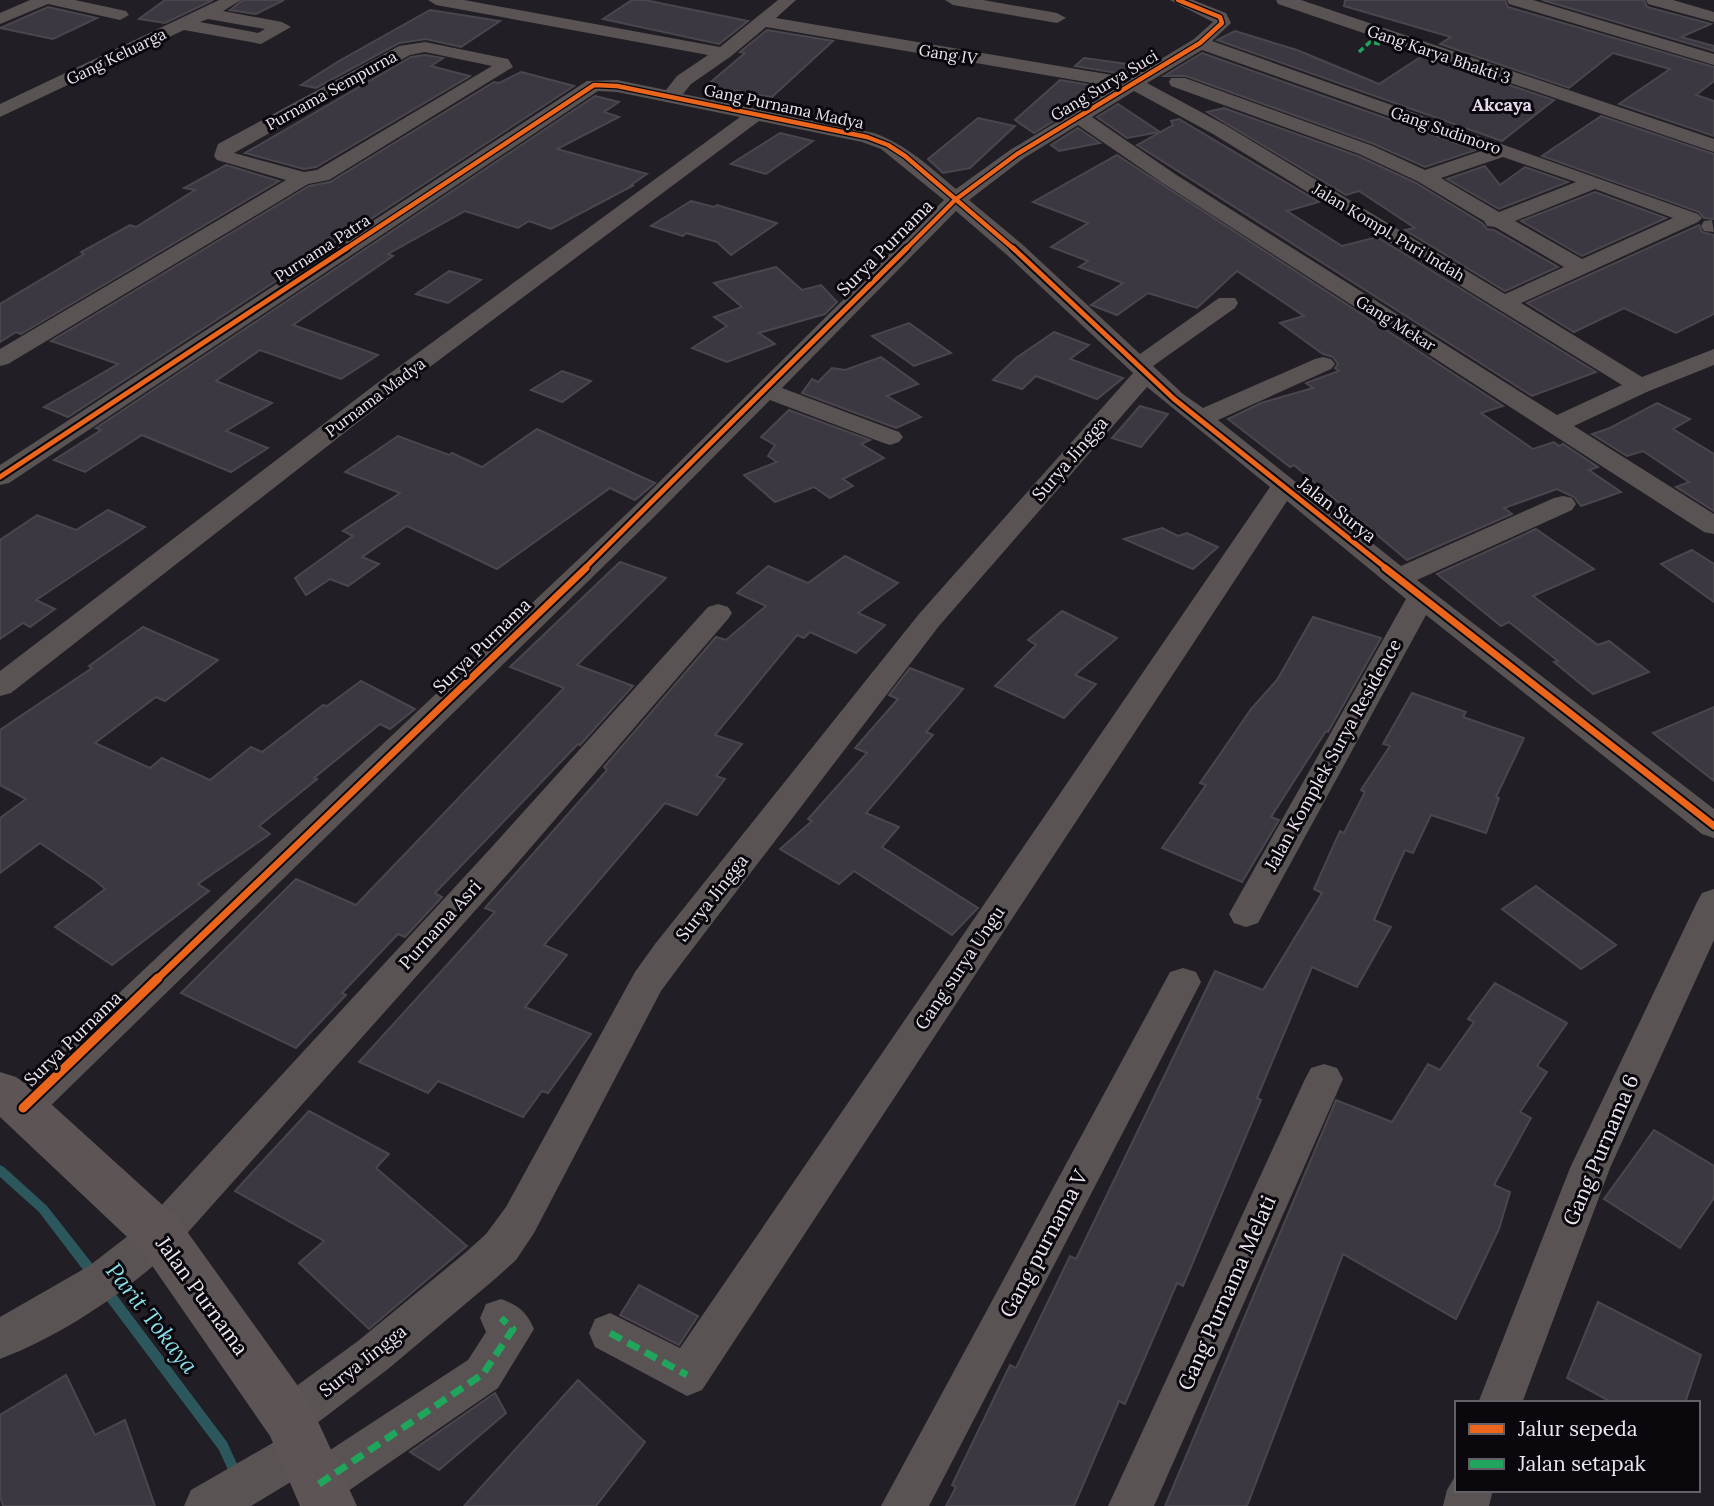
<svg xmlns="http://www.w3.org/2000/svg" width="1714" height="1506" font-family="Lora,serif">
  <rect width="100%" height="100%" fill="#221e25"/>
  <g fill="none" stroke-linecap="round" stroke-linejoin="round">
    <!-- stream -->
    <g fill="#2b575d" fill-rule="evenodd">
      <polygon points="0,1165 4,1167 47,1206 98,1271 100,1275 98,1279 94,1280 90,1279 39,1212 0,1177"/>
      <polygon points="105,1284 109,1285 227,1442 243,1477 241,1481 237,1483 233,1481 219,1450 101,1293 99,1289 101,1285"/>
    </g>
  </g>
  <!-- building -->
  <g fill="#3c3841" stroke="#4a464d" stroke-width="2">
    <polygon points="165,0 213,0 165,23 139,19"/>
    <polygon points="243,0 284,0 256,14 230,10"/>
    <polygon points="632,0 645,0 748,21 719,44 603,19"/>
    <polygon points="1345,0 1505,0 1508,7 1714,67 1714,81 1696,95 1714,101 1714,136 1619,104 1670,69 1613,53 1569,88 1440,44 1451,37 1344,6"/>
    <polygon points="1542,0 1644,0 1647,7 1711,24 1681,37 1714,46 1714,51"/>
    <polygon points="48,7 97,18 53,39 0,28"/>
    <polygon points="430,10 500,21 461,47 426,39 399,43 316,88 301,85 339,61"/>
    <polygon points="767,30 833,41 772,97 706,86 745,53 740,52"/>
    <polygon points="1235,31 1297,50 1379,84 1422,56 1554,100 1502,141 1217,40"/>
    <polygon points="1202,53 1476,150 1425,167 1374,144 1186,76 1164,76"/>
    <polygon points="425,55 443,58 431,66 470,76 316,167 304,169 245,153 411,57"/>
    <polygon points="1084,58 1135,65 1129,75 1075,66"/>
    <polygon points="521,72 574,86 68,417 44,407 118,364 51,341 309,186 330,182 494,82 499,83"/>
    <polygon points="1060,80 1108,88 1034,133 1015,120"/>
    <polygon points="595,96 619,102 604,112 619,117 557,149 647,174 631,185 634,185 551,229 529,221 518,228 465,211 388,254 393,256 293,325 378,355 341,379 260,350 216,381 272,403 226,431 268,448 231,472 142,435 85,472 54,460 101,430 96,428"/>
    <polygon points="1118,104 1160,132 1127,138 1097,117"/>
    <polygon points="1224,108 1358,156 1416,183 1482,223 1487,229 1494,230 1558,267 1505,291 1405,230 1415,228 1359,191 1346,195 1207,112"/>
    <polygon points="1601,116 1714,154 1714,219 1704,218 1699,212 1542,156"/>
    <polygon points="978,118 1015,126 970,168 943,173 928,159"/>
    <polygon points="1179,119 1319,202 1287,211 1342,246 1377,237 1596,372 1532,396 1137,145 1173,125 1171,121"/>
    <polygon points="1078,128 1100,143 1059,151 1051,145"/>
    <polygon points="780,133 813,141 766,174 731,164"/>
    <polygon points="1117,155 1503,406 1481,413 1533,449 1554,442 1559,446 1563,444 1598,467 1589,470 1621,492 1581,506 1574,497 1557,489 1504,508 1512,514 1407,560 1294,465 1290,467 1228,419 1261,403 1313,388 1306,383 1339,371 1335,368 1338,364 1333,357 1323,354 1280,323 1304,316 1237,271 1197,308 1148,293 1117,315 1091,305 1123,283 1079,267 1088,261 1051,247 1088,223 1033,202"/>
    <polygon points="226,165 279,181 21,334 16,332 0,342 0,304 84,254 81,252 130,225 136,227 195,190 184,188"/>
    <polygon points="1485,166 1500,185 1525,167 1568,182 1499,209 1447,179"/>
    <polygon points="1595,192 1666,218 1582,256 1521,221"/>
    <polygon points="691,201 714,207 717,205 777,223 731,255 717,242 686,233 683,236 651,226"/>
    <polygon points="1699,225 1702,232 1714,235 1714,314 1676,333 1624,308 1574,332 1527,303"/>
    <polygon points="776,267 802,290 821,285 837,302 825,314 759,333 775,344 727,362 692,348 727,326 714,317 742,307 714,283"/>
    <polygon points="449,271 481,280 448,303 416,294"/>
    <polygon points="909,323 951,353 914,366 872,336"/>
    <polygon points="1054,332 1089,345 1070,359 1123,378 1097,399 1036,376 1022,389 993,380 1016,358"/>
    <polygon points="881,357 918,384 887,396 921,417 896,428 802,393 812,379 818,382 832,368 845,370"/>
    <polygon points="562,371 591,381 562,402 531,390"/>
    <polygon points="1657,403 1690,419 1673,429 1714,454 1714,511 1676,487 1689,482 1643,451 1627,456 1592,434 1610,428"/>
    <polygon points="1140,406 1168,414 1141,447 1112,438"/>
    <polygon points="789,410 870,440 861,444 884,458 843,479 853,486 830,498 814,487 775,502 744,475 777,462 768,456 775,445 761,437"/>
    <polygon points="537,429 655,483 635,500 610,488 497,569 407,526 362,557 379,564 348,586 330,579 306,595 295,578 353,536 343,531 400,493 345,472 398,436 449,455 452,453 482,467"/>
    <polygon points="108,510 145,527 36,600 55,609 30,627 23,623 0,639 0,540 37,515 76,530"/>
    <polygon points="1162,528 1178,536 1187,533 1218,547 1193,569 1124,539"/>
    <polygon points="1536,529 1594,569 1533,596 1598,645 1609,641 1649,672 1593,694 1554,662 1558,661 1509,622 1501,626 1437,574"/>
    <polygon points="1692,550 1714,564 1714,602 1661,564"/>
    <polygon points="845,556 898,583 858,613 885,625 856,653 810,632 804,638 797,635 715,735 742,744 716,776 725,779 697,815 665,803 544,945 567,955 525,1007 591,1034 548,1093 542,1091 523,1117 438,1081 428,1093 359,1062 495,912 485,908 607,770 604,767 716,637 726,640 766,606 737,593 768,566 808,583"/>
    <polygon points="620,562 666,578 577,665 633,686 580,745 578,744 435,893 442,897 405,937 398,934 342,993 346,995 296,1048 181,993 296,879 356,905 564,688 510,667"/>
    <polygon points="1062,611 1117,638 1075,675 1096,684 1064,718 995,686 1036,645 1028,640"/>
    <polygon points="1313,617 1381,638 1328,732 1326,731 1271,817 1279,820 1242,882 1162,848 1206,785 1200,783 1216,760 1251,709 1277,680"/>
    <polygon points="143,627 218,660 165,701 156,697 95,743 150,768 162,758 210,780 251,747 262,752 323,705 327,706 361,681 415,709 390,729 380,724 314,778 317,779 259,826 270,834 198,884 209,891 112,965 55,927 105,889 96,881 40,843 0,873 0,818 26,799 0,785 0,730 92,668 89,666"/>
    <polygon points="910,668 963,689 926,732 933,735 866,813 899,827 882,847 978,908 952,935 854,871 839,884 780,849 812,821 808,819 867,753 855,748 898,699 889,695"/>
    <polygon points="1412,693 1466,712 1463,717 1524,738 1496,797 1499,798 1486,833 1431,815 1413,853 1405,850 1390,883 1374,920 1391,927 1357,987 1312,967 1257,1098 1261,1100 1183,1286 1177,1283 1125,1404 1119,1401 1074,1506 946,1506 956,1487 952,1485 1010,1365 1016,1368 1070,1256 1076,1259 1215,971 1263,990 1322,893 1314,889 1340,831 1344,833 1365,792 1361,790 1390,746 1383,744"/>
    <polygon points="1714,707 1714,781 1653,733"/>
    <polygon points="1536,886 1616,945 1581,969 1502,909"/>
    <polygon points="1495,983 1567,1023 1537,1066 1547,1072 1520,1112 1531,1118 1494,1185 1510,1192 1499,1229 1456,1319 1343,1254 1247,1506 1165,1506 1336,1100 1392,1122 1428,1064 1440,1070 1474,1022 1468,1019"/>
    <polygon points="309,1111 389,1154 376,1168 467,1246 369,1329 299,1263 324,1241 235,1191"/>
    <polygon points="1654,1130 1714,1166 1714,1198 1680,1248 1604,1199"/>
    <polygon points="639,1285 698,1316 679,1345 620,1315"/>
    <polygon points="1598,1302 1701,1355 1685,1403 1613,1403 1567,1378"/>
    <polygon points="66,1375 95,1435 125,1420 155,1506 3,1506 0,1496 0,1415"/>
    <polygon points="578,1380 645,1442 596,1506 464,1506"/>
    <polygon points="495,1393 506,1413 439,1470 410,1452"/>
  </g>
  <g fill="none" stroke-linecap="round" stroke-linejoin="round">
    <!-- street -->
    <g fill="#5a5353" fill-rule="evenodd">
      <polygon points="30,0 75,0 126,11 129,15 120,20 48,4 0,24 0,13"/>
      <path d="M 219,0 L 241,0 L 223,11 L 282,22 L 291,27 L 261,44 L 184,30 L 0,117 L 0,104 ZM 208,19 L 265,29 L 258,33 L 200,22 Z"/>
      <path d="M 428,0 L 464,0 L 720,47 L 778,0 L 796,0 L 776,18 L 1130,78 L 1194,39 L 1213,22 L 1170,0 L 1193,0 L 1226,13 L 1231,23 L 1212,41 L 1698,214 L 1702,218 L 1698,222 L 1521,303 L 1642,377 L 1714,349 L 1714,365 L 1649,391 L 1574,426 L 1714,514 L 1714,534 L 1704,532 L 1161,182 L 1078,125 L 1024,158 L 969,200 L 1023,245 L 1140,354 L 1219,298 L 1235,298 L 1238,303 L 1235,308 L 1153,366 L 1183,394 L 1203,408 L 1315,359 L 1323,357 L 1331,359 L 1335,364 L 1331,369 L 1218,420 L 1401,566 L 1554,498 L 1563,496 L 1572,498 L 1576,504 L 1572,510 L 1417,580 L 1714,809 L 1714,838 L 1702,834 L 1426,615 L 1258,923 L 1246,927 L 1234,923 L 1229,914 L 1406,599 L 1287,501 L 702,1390 L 687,1396 L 595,1347 L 589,1333 L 595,1319 L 610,1313 L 680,1348 L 1270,487 L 1147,387 L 939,626 L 681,964 L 661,991 L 534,1233 L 516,1260 L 495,1279 L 388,1369 L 308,1430 L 319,1435 L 325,1450 L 324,1454 L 468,1360 L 486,1332 L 480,1318 L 486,1304 L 501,1299 C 518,1305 527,1312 534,1329 L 498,1388 L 335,1500 L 320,1506 L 303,1500 L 296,1484 L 299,1477 L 251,1506 L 184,1506 L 191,1490 L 283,1437 L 273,1433 L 267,1418 L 273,1403 L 358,1341 L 465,1253 L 486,1234 L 506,1207 L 635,972 L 655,944 L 919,614 L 1133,373 L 1007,255 L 956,211 L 782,388 L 899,432 L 903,437 L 899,442 L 890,445 L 881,442 L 770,400 L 655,516 L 37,1119 L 23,1124 L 9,1119 L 4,1108 L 9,1097 L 637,504 L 944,200 L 881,149 L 862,142 L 759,121 L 407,384 L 11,693 L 0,696 L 0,671 L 389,374 L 740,117 L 617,92 L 598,91 L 9,483 L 0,485 L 0,465 L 587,81 L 617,80 L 666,90 L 677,76 L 708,55 L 436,5 ZM 766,27 L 1115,87 L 1010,150 L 956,189 C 930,167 907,145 874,133 L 683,94 L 691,84 L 730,57 ZM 1202,50 L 1484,150 L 1425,170 L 1373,146 L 1185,78 L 1171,78 L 1169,82 L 1171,86 L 1359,154 L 1417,181 L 1484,221 L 1487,226 L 1495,227 L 1564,267 L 1505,294 L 1227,126 L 1147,83 ZM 1134,91 L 1213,134 L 1622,385 L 1557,415 L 1175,174 L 1092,117 ZM 1503,157 L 1576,182 L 1499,212 L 1441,178 ZM 1595,189 L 1673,218 L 1582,259 L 1515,221 Z"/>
      <polygon points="945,0 983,0 1057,13 1066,18 1057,23 953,5"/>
      <polygon points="1276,0 1301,0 1714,139 1714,152 1278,4"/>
      <polygon points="1507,0 1533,0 1714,54 1714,65 1509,4"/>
      <polygon points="1646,0 1673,0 1714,12 1714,22 1648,4"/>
      <path d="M 425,42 L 508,59 L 513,67 L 329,180 L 308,184 L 8,364 L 0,366 L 0,349 L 286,180 L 217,160 L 214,156 L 218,144 L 399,46 ZM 425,52 L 492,66 L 317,170 L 304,172 L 234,153 L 410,55 Z"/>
      <polygon points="1712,220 1714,232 1704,231 1701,226 1704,221"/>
      <path d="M 718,604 L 728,607 L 732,613 L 728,619 L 514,867 L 174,1248 C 124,1293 63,1335 0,1359 L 0,1317 L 89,1266 L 146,1222 L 490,849 L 708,607 Z"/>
      <polygon points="1714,889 1714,940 1610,1168 1522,1403 1478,1403 1570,1168 1697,902 1702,893"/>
      <polygon points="1183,968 1196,972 1201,982 929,1506 881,1506 1170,972"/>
      <polygon points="1324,1064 1337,1068 1343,1079 1154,1506 1108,1506 1305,1079 1311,1068"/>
      <polygon points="1457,1473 1457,1490 1493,1490 1489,1506 1443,1506 1447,1490"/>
    </g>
    <!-- secondary -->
    <polygon fill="#5c5455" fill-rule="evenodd" points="0,1072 16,1077 40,1094 178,1219 308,1400 357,1506 300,1506 270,1436 142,1251 0,1117"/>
    <!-- quiet-far1 -->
    <polyline stroke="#20a55d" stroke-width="3.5" stroke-dasharray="6 3.5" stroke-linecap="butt" points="1359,52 1370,42 1380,44"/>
    <!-- quiet -->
    <g stroke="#20a55d" stroke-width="7" stroke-dasharray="13 7" stroke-linecap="butt">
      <polyline points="610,1333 687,1375"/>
      <polyline points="319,1484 483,1374 513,1329 501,1318"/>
    </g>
    <!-- cycleway-far3 casing -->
    <g stroke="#0a070d" stroke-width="7">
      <g id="cycleway-far3">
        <polyline points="344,250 594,85 617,86 867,137 888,145 905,156 1015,250"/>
        <polyline points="905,250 955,200 1017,154 1200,43 1222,23 1220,17 1178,0"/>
      </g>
    </g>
    <!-- cycleway-far2 casing -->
    <g stroke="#0a070d" stroke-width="9">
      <g id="cycleway-far2">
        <polyline points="1013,248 1174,399 1387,569"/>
        <polyline points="0,477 347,248"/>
        <polyline points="584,569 907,248"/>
      </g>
    </g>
    <!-- cycleway-far1 casing -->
    <g stroke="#0a070d" stroke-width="11">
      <g id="cycleway-far1">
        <polyline points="1385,568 1714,826"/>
        <polyline points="156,980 586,568"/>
      </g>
    </g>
    <!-- cycleway casing -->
    <g stroke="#0a070d" stroke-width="13">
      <polyline id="cycleway" points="23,1108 158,978"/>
    </g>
    <!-- cycleway-far3 -->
    <use href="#cycleway-far3" stroke="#eb651d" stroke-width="4.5"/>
    <!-- cycleway-far2 -->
    <use href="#cycleway-far2" stroke="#eb651d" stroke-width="5"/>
    <!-- cycleway-far1 -->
    <use href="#cycleway-far1" stroke="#eb651d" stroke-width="7"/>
    <!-- cycleway -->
    <use href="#cycleway" stroke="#eb651d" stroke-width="9"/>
  </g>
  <g text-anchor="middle" stroke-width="6" stroke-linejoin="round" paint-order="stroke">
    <!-- far-street labels -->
    <g font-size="16" fill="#ebe6ef" stroke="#0a070d">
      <text transform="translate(948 54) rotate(9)" y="6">Gang IV</text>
      <text transform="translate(1439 54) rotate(19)" y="6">Gang Karya Bhakti 3</text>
      <text transform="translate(116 56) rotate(-26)" y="6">Gang Keluarga</text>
      <text transform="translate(1104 85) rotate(-31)" y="6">Gang Surya Suci</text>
      <text transform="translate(331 90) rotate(-29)" y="6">Purnama Sempurna</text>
      <text transform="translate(784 106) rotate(12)" y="6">Gang Purnama Madya</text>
      <text transform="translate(1446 130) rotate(19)" y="6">Gang Sudimoro</text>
      <text transform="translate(1389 232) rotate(31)" y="6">Jalan Kompl. Puri Indah</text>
      <text transform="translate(322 248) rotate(-33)" y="6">Purnama Patra</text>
      <text transform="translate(1396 323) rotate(32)" y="6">Gang Mekar</text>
      <text transform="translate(375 397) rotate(-37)" y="6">Purnama Madya</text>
    </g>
    <!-- far-quarter labels -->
    <g font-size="18" font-weight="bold" fill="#e6dbee" stroke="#0a070d">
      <text x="1502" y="111">Akcaya</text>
    </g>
    <!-- street labels -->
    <g font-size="18" fill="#ebe6ef" stroke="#0a070d">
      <text transform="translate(885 248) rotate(-45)" y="6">Surya Purnama</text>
      <text transform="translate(1070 459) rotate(-49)" y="6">Surya Jingga</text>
      <text transform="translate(1337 510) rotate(38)" y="6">Jalan Surya</text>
      <text transform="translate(482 646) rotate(-44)" y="6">Surya Purnama</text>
      <text transform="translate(1333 755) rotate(-61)" y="6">Jalan Komplek Surya Residence</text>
      <text transform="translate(712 898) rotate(-52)" y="6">Surya Jingga</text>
      <text transform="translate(440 925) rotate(-48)" y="6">Purnama Asri</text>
      <text transform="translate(960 968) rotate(-56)" y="6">Gang surya Ungu</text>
      <text transform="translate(73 1039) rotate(-44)" y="6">Surya Purnama</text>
      <text transform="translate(363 1361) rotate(-38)" y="6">Surya Jingga</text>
    </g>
    <!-- near-street labels -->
    <g font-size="21" fill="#ebe6ef" stroke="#0a070d">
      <text transform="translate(1601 1150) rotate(-67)" y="7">Gang Purnama 6</text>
      <text transform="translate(1044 1244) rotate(-62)" y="7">Gang purnama V</text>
      <text transform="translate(1227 1293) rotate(-66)" y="7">Gang Purnama Melati</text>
      <text transform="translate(202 1296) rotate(54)" y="7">Jalan Purnama</text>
    </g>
    <!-- near-water labels -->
    <g font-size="23" font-style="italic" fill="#89dee8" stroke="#0a070d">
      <text transform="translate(152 1318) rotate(52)" y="8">Parit Tokaya</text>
    </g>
  </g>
  <!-- legend -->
  <rect x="1455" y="1401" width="245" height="91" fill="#0a070d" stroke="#646067" stroke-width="2"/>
  <rect x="1469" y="1424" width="35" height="10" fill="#eb651d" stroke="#646067" stroke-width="2"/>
  <text x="1518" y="1436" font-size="21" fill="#ebe6ef">Jalur sepeda</text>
  <rect x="1469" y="1459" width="35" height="10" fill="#20a55d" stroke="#646067" stroke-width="2"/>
  <text x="1518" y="1471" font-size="21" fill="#ebe6ef">Jalan setapak</text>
</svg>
